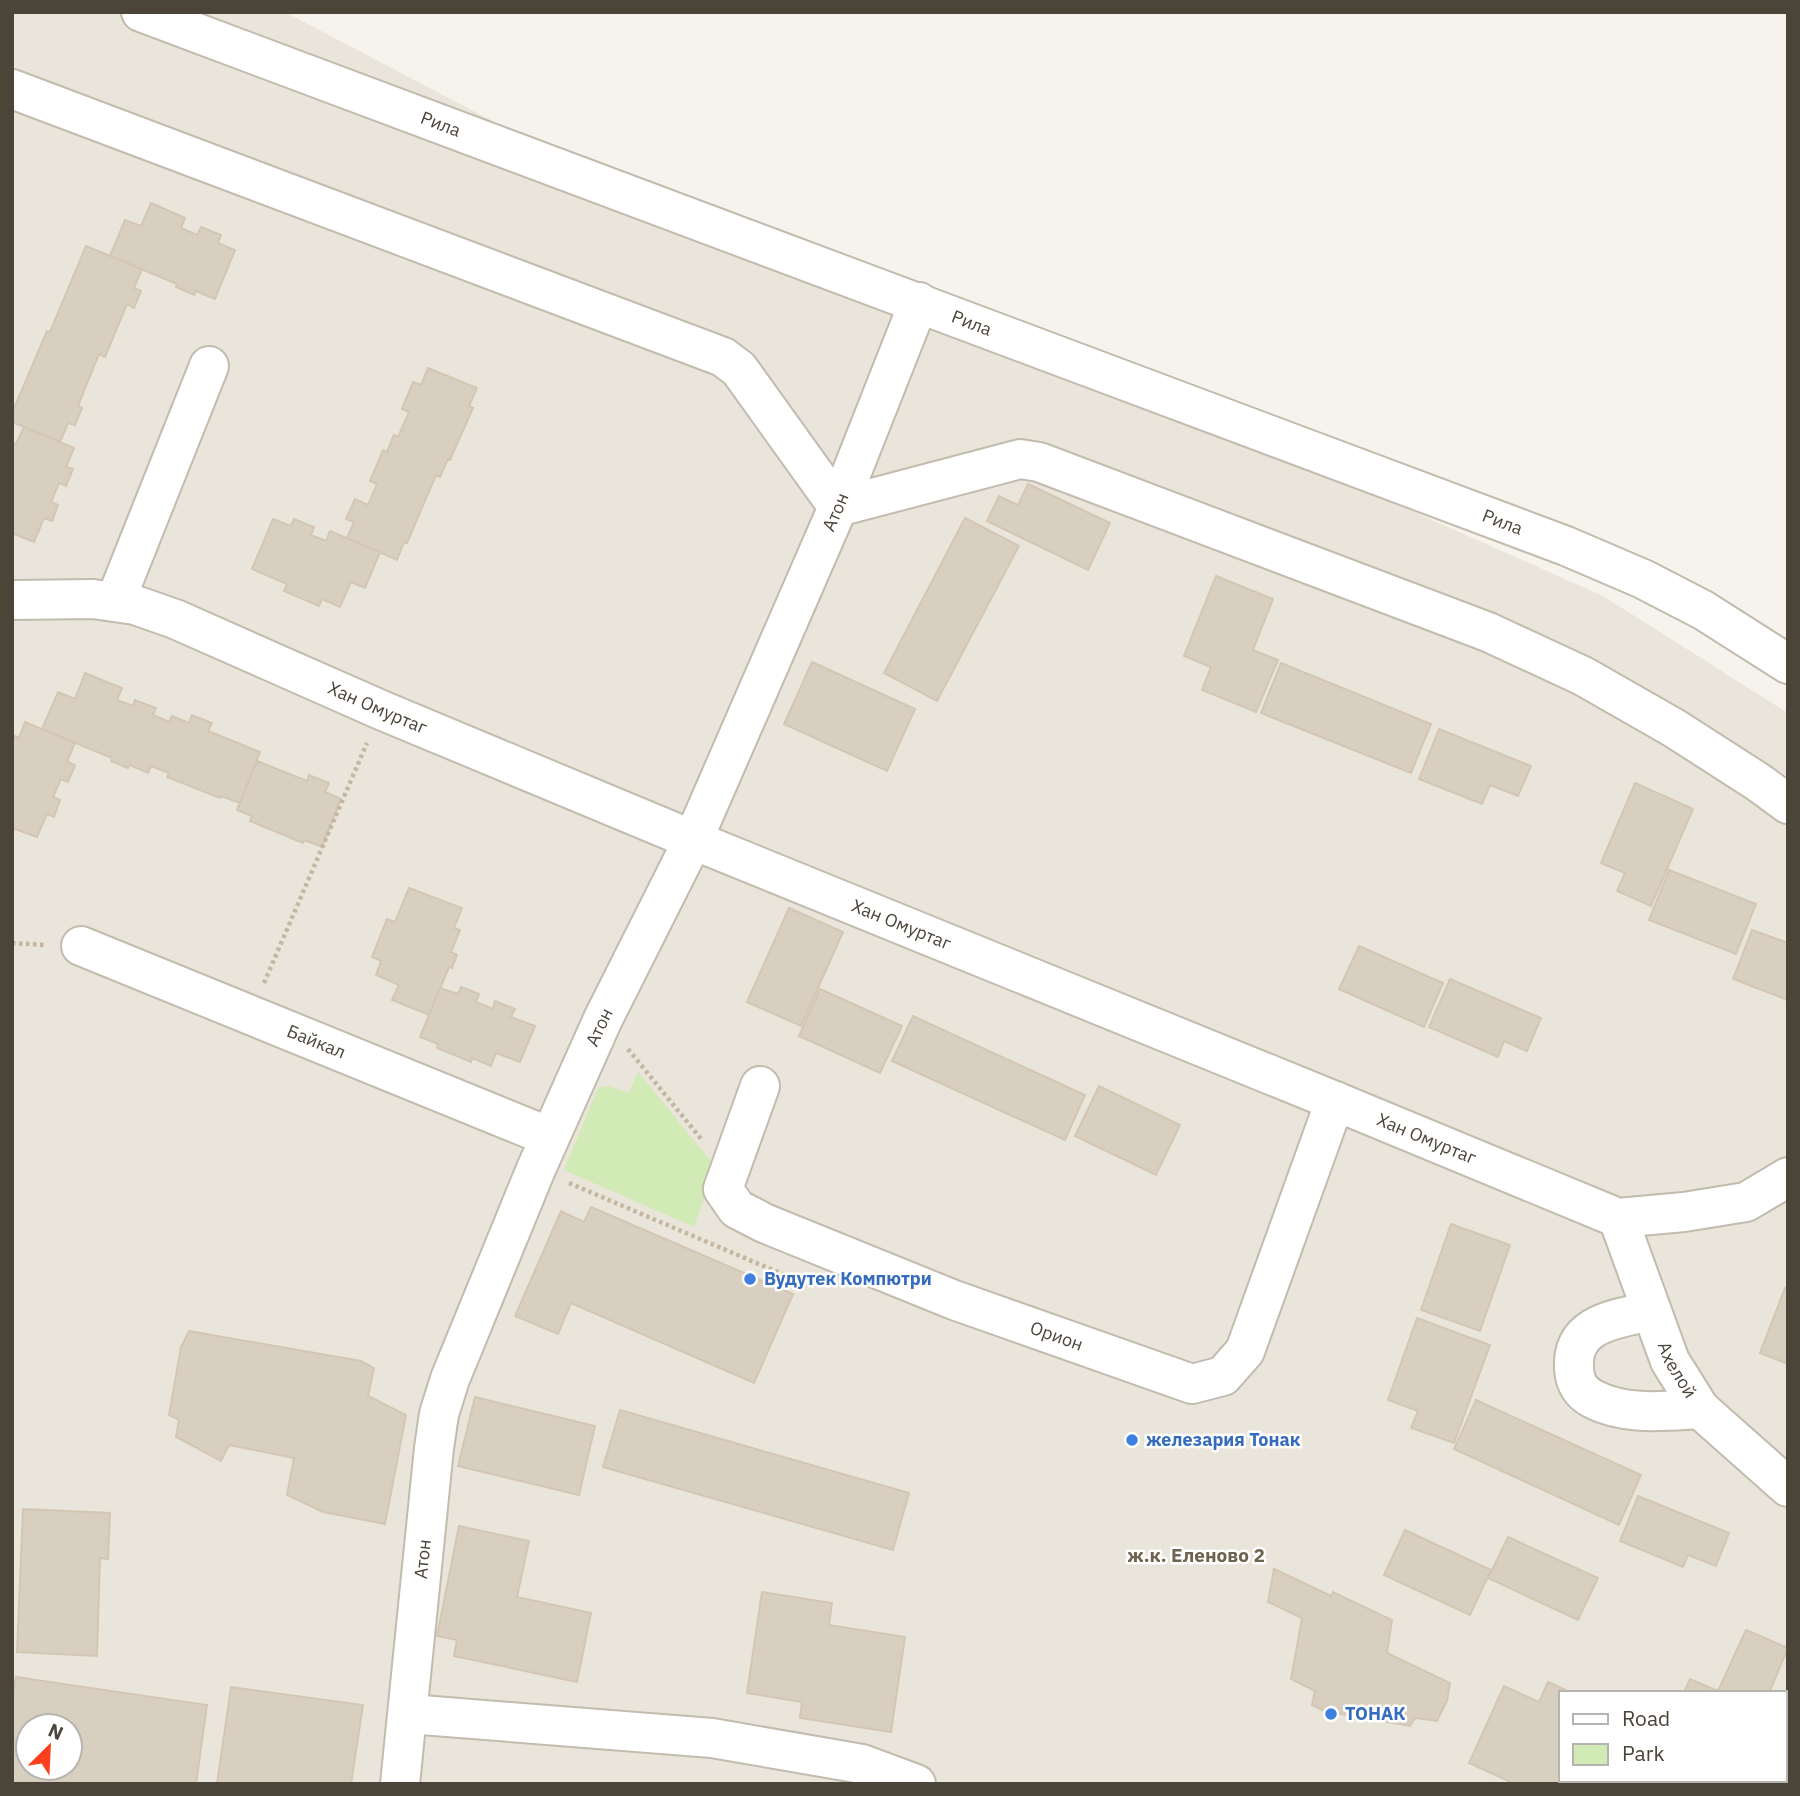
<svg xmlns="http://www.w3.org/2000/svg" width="1800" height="1796" font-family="'IBM Plex Sans',sans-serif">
  <rect width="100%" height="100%" fill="#f6f3ec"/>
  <!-- residential -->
  <path fill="#eae5da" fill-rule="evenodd" d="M 12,12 L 285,12 L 557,155 L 1112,377 L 1603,596 L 1788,713 L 1788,1784 L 12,1784 ZM 1560,1693 L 1784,1693 L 1784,1780 L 1560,1780 ZM 28,1726 L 70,1726 L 70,1768 L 28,1768 Z"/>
  <!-- green -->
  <polygon fill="#d2eab5" points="638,1072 715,1166 694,1227 564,1170 598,1088 608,1086 629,1093"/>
  <!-- building -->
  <g fill="#d8cfc1" stroke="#d3c7b4" stroke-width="2" fill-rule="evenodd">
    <polygon points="151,203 185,218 181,228 197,235 201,227 221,235 218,243 235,250 215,299 196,291 194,295 176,287 177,284 110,256 125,220 141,226"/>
    <polygon points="86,246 142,269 134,288 141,291 134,308 127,304 105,357 99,354 78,406 82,408 75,425 68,423 60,442 12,422 12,413 47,331 50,332"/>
    <polygon points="428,368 477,388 469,406 473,408 450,460 448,459 440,477 436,475 407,543 404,542 397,560 347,538 354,522 346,519 355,499 368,505 377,484 370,481 383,450 387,452 394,435 398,437 409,412 402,409 413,382 421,385"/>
    <polygon points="24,427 74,448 66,467 73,469 66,486 59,483 51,502 58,505 52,521 44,518 34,542 12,533 12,446 13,443 16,444"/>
    <polygon points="1028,484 1110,523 1088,570 987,521 999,496 1018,505"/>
    <polygon points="965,518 1019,546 937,701 884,673"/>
    <polygon points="273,519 291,526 294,519 314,527 311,535 326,541 330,531 380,552 365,588 351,582 340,607 322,599 319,606 284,591 287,584 252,569"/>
    <polygon points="1216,576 1273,599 1253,650 1278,660 1256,712 1202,690 1211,667 1184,656"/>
    <polygon points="812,662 915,709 887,771 784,724"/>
    <polygon points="1281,663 1431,724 1411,773 1261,713"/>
    <polygon points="85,673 122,688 117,700 133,706 135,700 156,708 153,715 169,722 172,716 189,723 192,715 212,723 208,731 260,752 240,803 221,796 220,798 167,777 169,773 151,766 148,773 130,765 128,768 111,761 112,758 42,729 58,692 75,699"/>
    <polygon points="25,722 75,743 67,762 75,765 68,782 61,779 53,797 60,800 54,817 47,814 37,837 12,828 12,742 15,736 19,738"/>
    <polygon points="1439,729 1531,766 1518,796 1490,785 1482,804 1419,779"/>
    <polygon points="257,761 307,781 309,775 329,783 325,792 341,799 322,847 304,840 303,843 250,821 252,816 237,810"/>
    <polygon points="1635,783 1693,809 1651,906 1617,891 1625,873 1601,863"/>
    <polygon points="1669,870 1756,904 1736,954 1649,920"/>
    <polygon points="409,888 462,908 454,928 460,930 451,952 457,955 452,968 449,967 429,1015 392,1000 399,985 376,975 381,961 372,957 387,919 395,922"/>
    <polygon points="789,908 843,932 801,1026 747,1002"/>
    <polygon points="1752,930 1788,943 1788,1000 1733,979"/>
    <polygon points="1359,946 1443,983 1424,1027 1339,989"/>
    <polygon points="1450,979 1541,1018 1527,1051 1504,1041 1498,1057 1429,1027"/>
    <polygon points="461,987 479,994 476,1002 493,1009 495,1001 515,1009 511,1017 535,1026 520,1062 496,1053 491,1066 472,1058 471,1062 437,1048 438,1044 420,1037 440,988 458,994"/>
    <polygon points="820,989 902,1026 880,1073 799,1036"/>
    <polygon points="913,1016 1085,1095 1065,1140 892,1061"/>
    <polygon points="1099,1086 1180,1125 1156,1175 1075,1136"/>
    <polygon points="591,1207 793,1294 754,1383 571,1303 558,1334 515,1316 561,1211 584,1222"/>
    <polygon points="1451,1224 1510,1245 1480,1331 1421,1310"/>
    <polygon points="1785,1288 1788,1289 1788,1364 1760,1353"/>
    <polygon points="1417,1318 1490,1345 1454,1443 1411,1428 1418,1411 1388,1400"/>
    <polygon points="189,1331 361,1361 374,1368 368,1396 406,1415 385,1524 323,1512 287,1495 294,1458 229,1445 221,1461 176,1437 179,1420 169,1415 181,1347"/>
    <polygon points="475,1397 595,1426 579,1495 458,1466"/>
    <polygon points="1476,1400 1641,1475 1619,1525 1454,1449"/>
    <polygon points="620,1410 909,1493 893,1550 603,1467"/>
    <polygon points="1638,1496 1729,1533 1716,1566 1688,1555 1683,1567 1620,1541"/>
    <polygon points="23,1509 110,1513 108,1559 100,1558 97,1656 17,1652"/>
    <polygon points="459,1526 529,1541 517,1597 591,1613 577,1682 454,1656 457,1640 437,1636"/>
    <polygon points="1405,1530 1491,1570 1470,1615 1384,1575"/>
    <polygon points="1508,1537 1598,1578 1578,1620 1488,1578"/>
    <polygon points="1274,1569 1331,1596 1333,1592 1392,1620 1387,1653 1450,1683 1447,1701 1437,1721 1415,1718 1410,1726 1324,1711 1312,1705 1315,1691 1291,1679 1302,1618 1268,1602"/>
    <polygon points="762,1592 832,1603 829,1625 905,1637 891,1732 800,1718 802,1702 747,1693"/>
    <polygon points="1746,1630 1788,1648 1769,1693 1684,1693 1690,1679 1718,1691"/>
    <path d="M 16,1677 L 207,1705 L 196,1784 L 12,1782 L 12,1703 ZM 28,1726 L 70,1726 L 70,1768 L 28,1768 Z"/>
    <polygon points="1548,1682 1572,1693 1560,1693 1560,1780 1590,1780 1589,1784 1515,1784 1469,1763 1504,1686 1539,1702"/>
    <polygon points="231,1687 363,1705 351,1784 217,1784"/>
    <polygon points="1632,1780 1731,1780 1729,1784 1634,1784 1631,1782"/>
  </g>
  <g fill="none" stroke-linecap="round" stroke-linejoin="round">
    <!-- minor casing -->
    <g stroke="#c2bbae" stroke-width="42">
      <g id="minor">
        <path id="s1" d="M 141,12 L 1566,546 L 1643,579 L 1703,610 L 1788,664"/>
        <polyline points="12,89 723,357 739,369 838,507 1020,459 1039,462 1488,632 1583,676 1674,728 1758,782 1788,804"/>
        <path id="s2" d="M 12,600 L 93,599 L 135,605 L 175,619 L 381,710 L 693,840 L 1335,1101 L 1618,1218 L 1684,1212 L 1746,1202 L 1788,1177"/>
        <polyline points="115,602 209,366"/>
        <path id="s3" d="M 81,946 L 550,1137"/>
        <path id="s4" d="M 760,1086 L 723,1189 L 737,1209 L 764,1223 L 954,1300 L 1192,1384 L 1223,1376 L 1245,1351 L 1335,1101"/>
        <path id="s5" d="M 1618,1218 L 1670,1361 L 1700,1409 L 1788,1487"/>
        <path d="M 1651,1311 C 1617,1319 1571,1322 1574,1369 C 1575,1383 1580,1392 1593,1399 C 1626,1416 1665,1411 1700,1409"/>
        <polyline points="409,1714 712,1738 862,1764 916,1784"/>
        <polyline points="1784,1771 1788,1762"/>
        <path id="s6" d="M 400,1784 L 434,1448 L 439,1414 L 450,1379 L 536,1169 L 603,1019 L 693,840 L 838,507 L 919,302"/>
      </g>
    </g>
    <!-- path -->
    <g stroke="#c4b79f" stroke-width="4.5" stroke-dasharray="3.5 3.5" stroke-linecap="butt">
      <polyline points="12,943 45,945"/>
      <polyline points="264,983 367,743"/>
      <polyline points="628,1049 702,1140"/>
      <polyline points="569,1183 808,1285"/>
    </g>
    <!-- minor -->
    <use href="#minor" stroke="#fff" stroke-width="38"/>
  </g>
  <!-- markers -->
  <g fill="#3f7fe0" stroke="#fff" stroke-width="2.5">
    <circle cx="750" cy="1279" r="7"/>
    <circle cx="1132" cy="1440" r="7"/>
    <circle cx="1331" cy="1714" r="7"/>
  </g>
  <g text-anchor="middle" stroke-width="5" stroke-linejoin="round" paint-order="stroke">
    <!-- street labels -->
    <g font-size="18" fill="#4b4439" stroke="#fff">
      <text dy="6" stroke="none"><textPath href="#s1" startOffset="320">Рила</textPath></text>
      <text dy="6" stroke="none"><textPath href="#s1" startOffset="887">Рила</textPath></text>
      <text dy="6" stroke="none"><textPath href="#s6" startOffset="1358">Атон</textPath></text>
      <text dy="6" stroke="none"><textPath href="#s1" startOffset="1454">Рила</textPath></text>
      <text dy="6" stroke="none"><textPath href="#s2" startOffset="387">Хан Омуртаг</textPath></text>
      <text dy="6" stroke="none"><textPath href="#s2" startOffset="954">Хан Омуртаг</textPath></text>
      <text dy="6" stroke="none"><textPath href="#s6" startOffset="791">Атон</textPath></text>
      <text dy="6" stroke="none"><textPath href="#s3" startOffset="254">Байкал</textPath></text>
      <text dy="6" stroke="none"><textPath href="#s2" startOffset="1521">Хан Омуртаг</textPath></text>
      <text dy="6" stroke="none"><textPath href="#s4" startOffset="478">Орион</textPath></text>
      <text dy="6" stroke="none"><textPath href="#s5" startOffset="163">Ахелой</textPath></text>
      <text dy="6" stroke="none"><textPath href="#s6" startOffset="226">Атон</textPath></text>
    </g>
    <!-- shop labels -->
    <g font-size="18" font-weight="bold" fill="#366cbe" stroke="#fff" text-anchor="start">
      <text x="764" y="1285">Вудутек Компютри</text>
      <text x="1146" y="1446">железария Тонак</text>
      <text x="1345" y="1720">ТОНАК</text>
    </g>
    <!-- neighbourhood labels -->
    <g font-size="19" font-weight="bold" fill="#6e6250" stroke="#fff">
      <text x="1196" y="1562">ж.к. Еленово 2</text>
    </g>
  </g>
  <!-- border -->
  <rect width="1800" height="1796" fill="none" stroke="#4b4439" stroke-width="28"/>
  <!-- legend -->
  <rect x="1559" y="1691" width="228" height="91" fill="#ffffff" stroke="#b7b4b0" stroke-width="2"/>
  <rect x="1573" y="1714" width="35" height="10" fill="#ffffff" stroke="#b7b4b0" stroke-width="2"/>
  <text x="1622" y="1726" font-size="21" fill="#4b4439">Road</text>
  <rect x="1573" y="1744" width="35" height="21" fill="#d2eab5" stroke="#b7b4b0" stroke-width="2"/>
  <text x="1622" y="1761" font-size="21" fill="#4b4439">Park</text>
  <!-- north arrow -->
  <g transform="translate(49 1747) rotate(24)"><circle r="33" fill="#ffffff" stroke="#b7b4b0" stroke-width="2"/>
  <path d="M0-5L12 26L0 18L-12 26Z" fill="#fc3f1d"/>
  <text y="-10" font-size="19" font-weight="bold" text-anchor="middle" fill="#4b4439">N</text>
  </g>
</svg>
